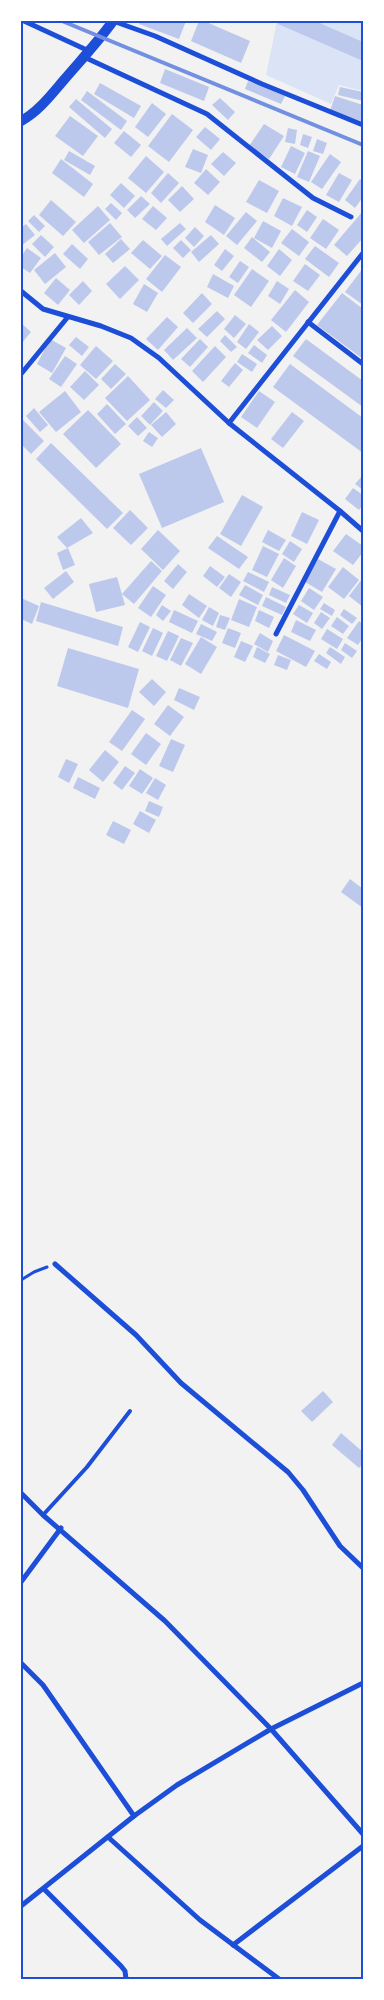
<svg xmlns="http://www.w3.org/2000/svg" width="384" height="2000" font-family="'Exo 2',sans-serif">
  <rect width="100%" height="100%" fill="#f2f2f2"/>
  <!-- green -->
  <polygon fill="#dbe4f7" points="277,21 363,21 363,91 339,85 331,104 266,75"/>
  <!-- building -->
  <g fill="#bdc9ec">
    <polygon points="140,21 186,21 179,39 139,24"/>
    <polygon points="199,21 204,21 250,41 241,63 191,41"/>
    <polygon points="279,21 315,21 363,42 363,61 278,24"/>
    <polygon points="165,69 209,87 204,101 160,83"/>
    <polygon points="248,81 285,96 281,104 245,89"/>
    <polygon points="100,83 141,106 134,118 94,94"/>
    <polygon points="340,87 363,92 363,101 338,95"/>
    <polygon points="87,91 127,121 121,130 81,100"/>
    <polygon points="335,96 363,105 363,122 330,111"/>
    <polygon points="220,98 235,112 228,120 212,105"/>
    <polygon points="76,99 112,129 105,138 69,107"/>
    <polygon points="152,103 166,114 148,137 135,127"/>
    <polygon points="172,114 193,130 169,162 148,146"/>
    <polygon points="70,116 98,136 83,156 55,136"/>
    <polygon points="264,124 284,136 269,159 249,146"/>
    <polygon points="205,127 220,139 211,150 196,137"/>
    <polygon points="288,128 297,130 295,144 285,142"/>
    <polygon points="124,131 141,145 131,157 114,143"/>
    <polygon points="303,134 312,137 308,148 300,145"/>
    <polygon points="317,139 327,143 323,154 313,151"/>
    <polygon points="291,146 305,153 295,174 281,167"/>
    <polygon points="193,149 208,155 201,173 185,167"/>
    <polygon points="69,151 95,166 90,175 64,160"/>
    <polygon points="308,151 320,156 309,182 297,177"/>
    <polygon points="223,152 236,163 224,176 211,164"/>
    <polygon points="330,154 341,162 322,189 311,182"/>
    <polygon points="146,156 164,172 146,193 128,178"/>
    <polygon points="61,159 93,184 84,197 52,173"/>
    <polygon points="206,169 220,182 208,195 194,183"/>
    <polygon points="168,173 179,183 161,203 151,193"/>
    <polygon points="339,173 352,180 339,202 326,195"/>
    <polygon points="360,179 363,181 363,197 355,208 345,200"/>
    <polygon points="259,180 279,191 267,213 246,202"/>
    <polygon points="121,183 135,196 124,208 110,195"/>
    <polygon points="182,186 194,199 180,212 168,200"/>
    <polygon points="141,196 150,204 135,218 127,210"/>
    <polygon points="283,198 302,207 292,226 274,216"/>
    <polygon points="51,200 76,222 63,236 39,215"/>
    <polygon points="111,203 122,213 116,220 105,209"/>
    <polygon points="215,205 235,218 224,235 205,222"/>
    <polygon points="98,206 110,220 84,243 72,230"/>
    <polygon points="153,206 167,218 156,230 142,219"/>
    <polygon points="307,210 317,217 307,232 297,225"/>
    <polygon points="363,211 363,238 347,256 334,245"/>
    <polygon points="246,212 257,221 237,245 226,236"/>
    <polygon points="34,215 45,226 39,232 28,221"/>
    <polygon points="323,219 339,230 326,249 310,238"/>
    <polygon points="263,221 281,231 272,248 254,238"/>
    <polygon points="110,223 122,237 99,255 88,242"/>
    <polygon points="180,223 186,229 167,246 161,239"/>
    <polygon points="26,224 35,235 21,246 21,228"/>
    <polygon points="195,227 204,236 194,247 185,238"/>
    <polygon points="292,229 309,242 299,256 281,243"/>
    <polygon points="41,235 54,247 45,257 32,244"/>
    <polygon points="211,235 219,244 199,262 191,252"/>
    <polygon points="252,237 270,252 262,262 244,248"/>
    <polygon points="121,239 130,249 113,263 105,254"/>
    <polygon points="143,240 162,256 150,269 131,253"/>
    <polygon points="181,240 191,250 183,258 173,248"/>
    <polygon points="72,244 88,259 80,269 63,254"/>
    <polygon points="315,246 339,263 329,277 305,259"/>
    <polygon points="27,248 41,258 30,273 21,267 21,257"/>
    <polygon points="225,249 234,256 222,271 214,265"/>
    <polygon points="279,249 292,260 280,276 267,266"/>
    <polygon points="55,253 66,267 45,284 34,270"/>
    <polygon points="165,255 181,267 162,292 146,279"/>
    <polygon points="240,261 249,267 238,283 229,277"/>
    <polygon points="305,264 320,275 308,291 293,281"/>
    <polygon points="125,266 139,280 120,299 106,284"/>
    <polygon points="363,268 363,305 345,292"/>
    <polygon points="252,269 269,281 251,307 234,295"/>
    <polygon points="213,274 234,286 228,298 207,287"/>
    <polygon points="56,278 70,290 58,305 44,293"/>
    <polygon points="83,281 92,291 79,305 69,295"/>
    <polygon points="277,281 289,289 280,304 268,296"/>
    <polygon points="144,284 158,293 147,312 133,304"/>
    <polygon points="295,290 309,302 286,332 271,320"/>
    <polygon points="202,293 212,304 193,323 183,313"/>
    <polygon points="342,293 363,309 363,359 317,325"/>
    <polygon points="217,311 225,319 207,337 198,329"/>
    <polygon points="235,315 246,324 234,338 224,329"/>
    <polygon points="167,317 178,327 158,350 146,339"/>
    <polygon points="21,323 31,332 21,344"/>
    <polygon points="249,324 259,332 246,349 237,342"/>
    <polygon points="272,326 282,336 268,350 257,340"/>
    <polygon points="187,328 197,338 173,360 164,350"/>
    <polygon points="225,335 237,347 231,352 220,341"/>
    <polygon points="76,337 89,347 82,356 69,345"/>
    <polygon points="50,339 66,348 52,373 37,364"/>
    <polygon points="200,339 208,347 190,367 181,359"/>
    <polygon points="306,339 363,381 363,407 293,356"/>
    <polygon points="254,345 267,355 262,363 248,353"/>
    <polygon points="96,346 113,361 96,379 80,365"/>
    <polygon points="215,346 226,357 203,382 192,371"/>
    <polygon points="242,354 257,364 252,372 237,362"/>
    <polygon points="65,356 77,364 61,387 49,379"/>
    <polygon points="235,363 243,370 229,387 221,381"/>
    <polygon points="115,364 126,374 111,389 101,379"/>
    <polygon points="290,364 363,418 363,453 273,387"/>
    <polygon points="85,371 99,385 84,400 70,387"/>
    <polygon points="128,376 150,400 127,421 105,398"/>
    <polygon points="163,390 174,400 166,408 155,399"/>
    <polygon points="65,391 81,412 56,432 39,412"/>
    <polygon points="259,391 275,402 257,428 241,417"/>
    <polygon points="154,402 163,411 150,425 141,416"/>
    <polygon points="107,404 126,424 115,434 97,414"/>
    <polygon points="34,408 48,425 40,432 26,416"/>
    <polygon points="88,410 121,444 96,468 63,434"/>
    <polygon points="166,412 176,424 162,437 151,425"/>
    <polygon points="292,412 304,421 283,448 271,439"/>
    <polygon points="137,417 147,428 138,436 128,426"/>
    <polygon points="21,418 44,441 31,454 21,444"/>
    <polygon points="149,432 158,438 152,447 143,441"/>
    <polygon points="51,443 123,513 107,529 36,459"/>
    <polygon points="201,448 224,502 162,528 139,474"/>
    <polygon points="363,475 363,490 355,484"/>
    <polygon points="353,488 363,495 363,505 359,510 345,499"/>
    <polygon points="242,495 263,507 241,546 220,534"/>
    <polygon points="130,510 148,528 131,545 113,528"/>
    <polygon points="302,512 319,520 307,544 291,536"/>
    <polygon points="81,518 93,533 67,548 57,537"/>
    <polygon points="158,530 180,551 163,570 141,549"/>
    <polygon points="268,530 286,540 279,551 262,542"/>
    <polygon points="346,534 363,546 363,552 353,565 333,551"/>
    <polygon points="217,536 248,557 239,569 208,548"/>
    <polygon points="290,541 302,549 294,562 282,554"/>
    <polygon points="263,546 279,554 267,577 252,570"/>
    <polygon points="68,548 75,565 63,570 57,553"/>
    <polygon points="284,558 296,566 283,588 271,580"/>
    <polygon points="318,559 336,569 322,592 305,582"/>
    <polygon points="151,561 162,571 134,604 122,594"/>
    <polygon points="178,564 187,572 173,589 164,581"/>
    <polygon points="210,566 225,577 217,587 203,576"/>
    <polygon points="343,567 359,580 344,599 328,587"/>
    <polygon points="66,571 74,582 53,599 44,588"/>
    <polygon points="248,572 269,582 264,592 243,581"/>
    <polygon points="229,574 241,582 231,597 219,588"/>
    <polygon points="117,577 125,605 96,612 89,584"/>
    <polygon points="362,579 363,580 363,607 349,596"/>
    <polygon points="245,585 263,595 258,605 239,595"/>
    <polygon points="153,586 166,595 151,617 138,608"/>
    <polygon points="272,587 290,595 286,603 269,595"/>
    <polygon points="309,588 323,597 314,610 301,601"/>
    <polygon points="189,594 207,606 199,618 182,605"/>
    <polygon points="266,597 286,607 282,615 262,606"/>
    <polygon points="21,598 39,606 32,624 21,619"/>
    <polygon points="239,599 257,607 249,627 231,620"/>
    <polygon points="41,602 123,627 118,646 36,621"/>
    <polygon points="324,603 335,610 332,616 320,609"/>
    <polygon points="162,605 171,611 163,621 156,615"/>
    <polygon points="299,605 313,613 307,623 293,614"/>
    <polygon points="209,607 219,613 213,626 202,620"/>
    <polygon points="344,609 357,618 352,624 340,615"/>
    <polygon points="174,610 198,621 192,633 169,622"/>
    <polygon points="259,610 274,617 269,628 255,621"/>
    <polygon points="321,612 330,618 322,629 314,623"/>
    <polygon points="220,615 230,618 225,630 216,627"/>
    <polygon points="337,617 349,626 343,634 331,626"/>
    <polygon points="296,620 316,630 310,641 291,632"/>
    <polygon points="359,621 363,624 363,637 358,645 347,638"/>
    <polygon points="140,622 150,627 138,652 128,647"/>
    <polygon points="201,624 217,632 212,641 196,634"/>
    <polygon points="153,628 163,633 152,656 142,651"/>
    <polygon points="228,628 241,633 235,648 222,643"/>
    <polygon points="327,629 343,639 337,649 321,639"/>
    <polygon points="168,631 179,636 167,661 156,656"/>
    <polygon points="260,633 273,641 268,652 254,644"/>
    <polygon points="284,635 315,651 306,667 276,651"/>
    <polygon points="201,637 217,647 201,674 185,664"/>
    <polygon points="181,638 193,643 181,666 170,660"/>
    <polygon points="241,641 253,646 245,662 234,657"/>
    <polygon points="345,643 357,651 352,658 341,650"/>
    <polygon points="257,647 270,654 265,663 253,657"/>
    <polygon points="330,647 345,657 341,664 326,653"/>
    <polygon points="68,648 139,669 128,708 57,686"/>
    <polygon points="319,654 331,662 327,669 314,661"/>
    <polygon points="278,655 291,660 287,670 274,665"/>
    <polygon points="152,679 166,692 154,706 139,692"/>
    <polygon points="179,688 200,697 194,710 174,700"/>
    <polygon points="168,705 184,717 170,736 154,724"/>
    <polygon points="132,710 145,719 122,751 109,742"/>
    <polygon points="146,733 161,744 146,765 131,754"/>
    <polygon points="171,739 185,745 173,772 159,766"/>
    <polygon points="105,750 119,762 103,782 89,770"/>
    <polygon points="66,759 78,764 69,783 58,777"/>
    <polygon points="125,766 135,773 122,790 113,783"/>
    <polygon points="140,769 153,778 142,794 129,786"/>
    <polygon points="78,777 100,788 95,799 73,788"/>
    <polygon points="155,778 166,785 158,800 146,793"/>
    <polygon points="149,801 163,807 159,817 145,811"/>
    <polygon points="140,811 156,820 149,833 133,824"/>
    <polygon points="113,821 131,830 124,844 106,835"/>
    <polygon points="350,879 363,889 363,908 341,892"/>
    <polygon points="323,1391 333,1402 312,1422 301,1411"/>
    <polygon points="341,1433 363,1452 363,1464 359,1468 332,1445"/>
  </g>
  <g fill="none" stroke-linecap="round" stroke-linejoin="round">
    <!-- path -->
    <polyline stroke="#1d4ed8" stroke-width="3" points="21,1280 34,1272 47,1267"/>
    <!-- service -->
    <polyline stroke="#1d4ed8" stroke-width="4" points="43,1515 87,1467 130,1411"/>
    <!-- minor -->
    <g stroke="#1d4ed8" stroke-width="5">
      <polyline points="24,21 89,51"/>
      <polyline points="113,21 155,36 262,84 363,125"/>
      <polyline points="84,57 207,114 313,198 351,217"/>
      <polyline points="21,291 43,309 101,326 131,338 159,358 229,423 340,511 363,531"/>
      <polyline points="308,322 363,364"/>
      <polyline points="21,374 67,318"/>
      <polyline points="229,423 363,253"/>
      <polyline points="276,634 340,511"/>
      <polyline points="55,1264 136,1335 181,1383 288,1472 303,1490 340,1546 363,1568"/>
      <polyline points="21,1493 43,1515 165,1621 271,1729 363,1834"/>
      <polyline points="21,1582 61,1528"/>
      <polyline points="21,1663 43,1685 134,1816"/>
      <polyline points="108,1837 200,1920 279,1979"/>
      <polyline points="44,1889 121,1966 125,1971 126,1979"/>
      <polyline points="21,1906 134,1816 177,1785 271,1729 363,1683"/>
      <polyline points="233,1945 363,1846"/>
    </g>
    <!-- secondary -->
    <path stroke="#1d4ed8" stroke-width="10" d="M 21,121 C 38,112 51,95 63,81 C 80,61 98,42 113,21"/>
    <!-- rail -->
    <polyline stroke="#7290e2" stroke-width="4" points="62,21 363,145"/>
  </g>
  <!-- border -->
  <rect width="384" height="2000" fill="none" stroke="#ffffff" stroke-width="45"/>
  <rect x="22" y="22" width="340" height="1956" fill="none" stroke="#1d4ed8" stroke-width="2"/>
</svg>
